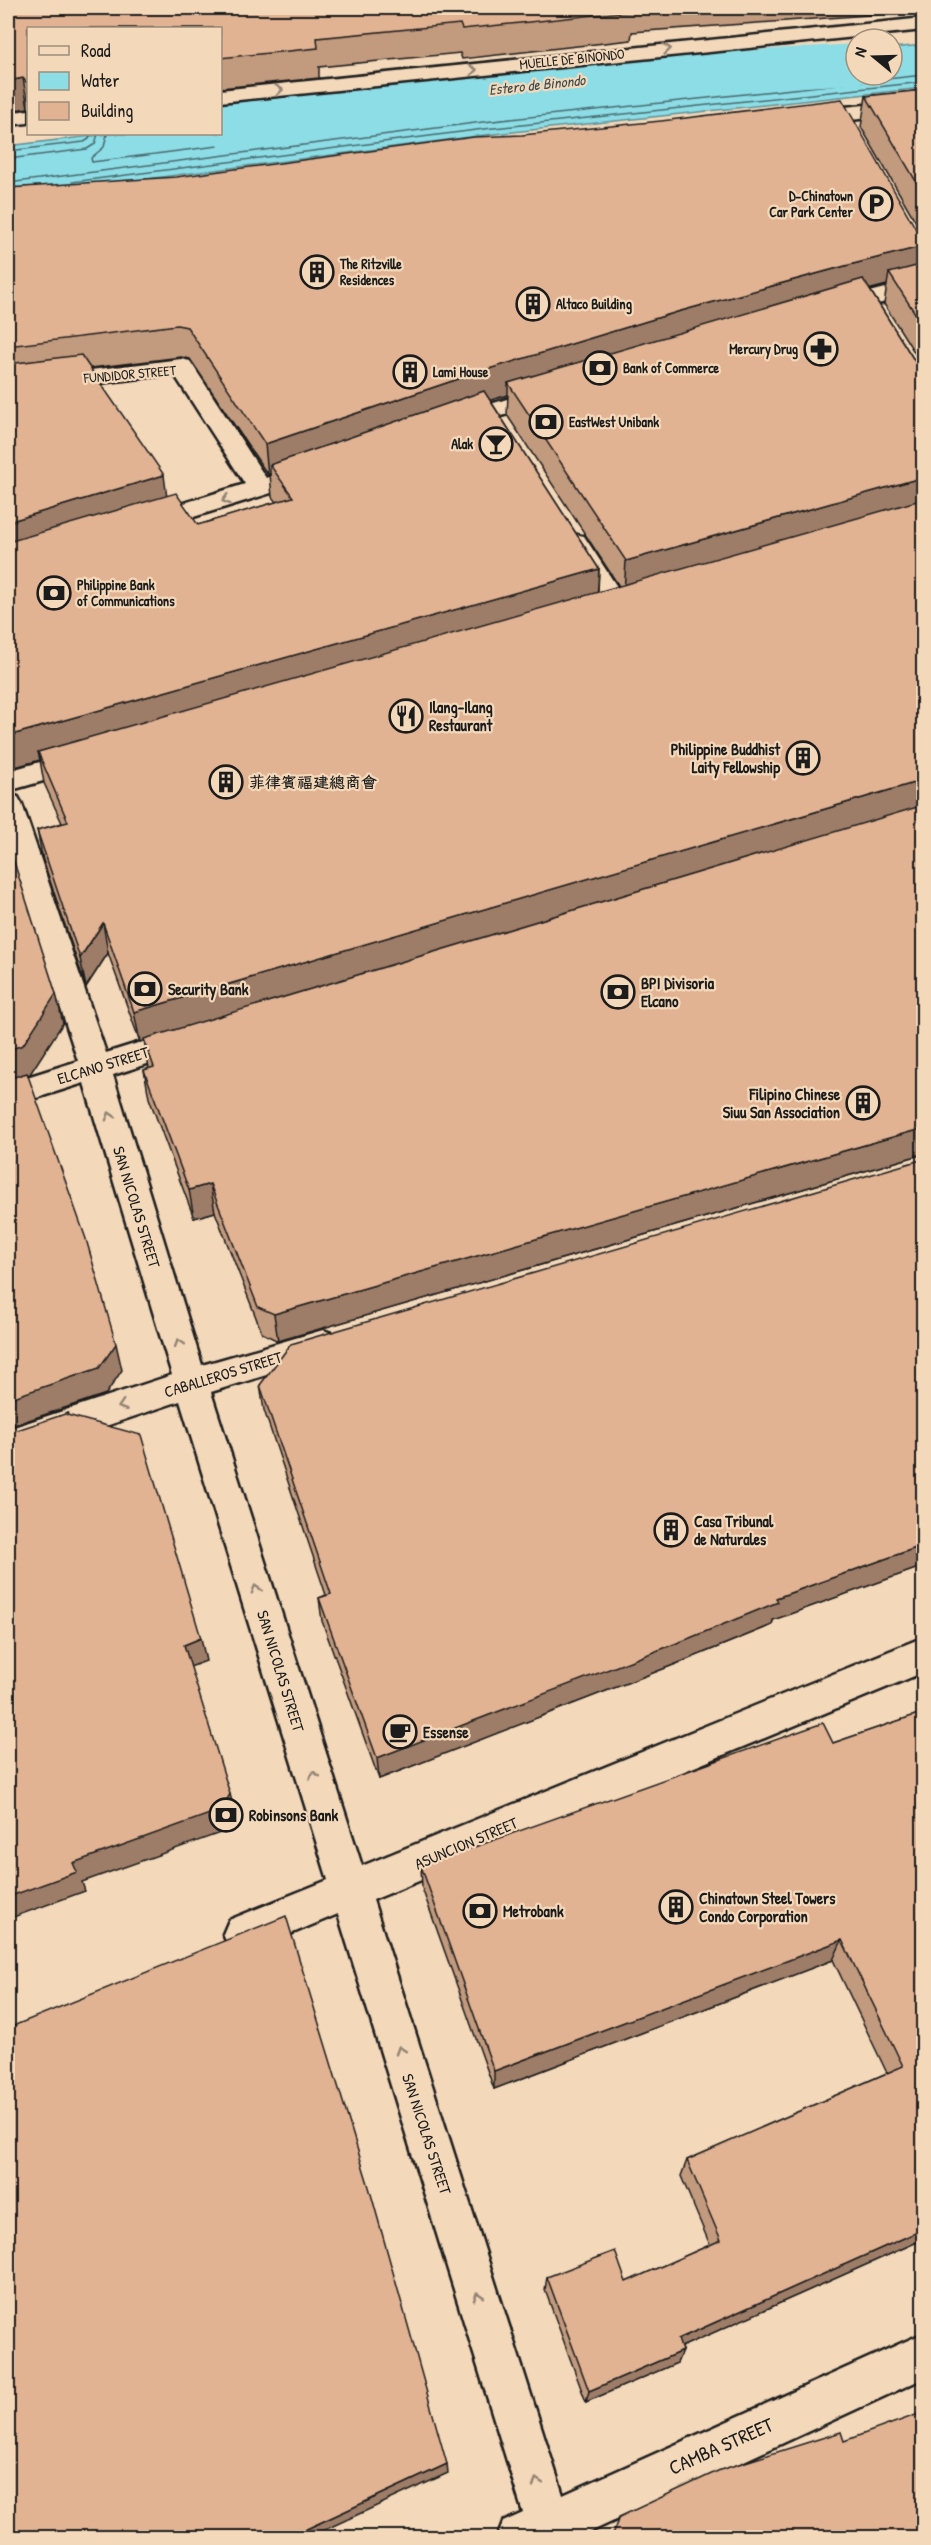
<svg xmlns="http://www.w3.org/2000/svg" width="931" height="2545" font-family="'Patrick Hand','LXGW WenKai TC',sans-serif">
  <rect width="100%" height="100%" fill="#f3d8ba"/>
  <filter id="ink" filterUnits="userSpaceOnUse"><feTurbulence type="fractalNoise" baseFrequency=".0167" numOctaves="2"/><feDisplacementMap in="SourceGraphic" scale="12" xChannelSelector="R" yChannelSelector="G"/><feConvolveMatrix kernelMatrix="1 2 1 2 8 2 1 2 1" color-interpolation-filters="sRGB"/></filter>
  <g filter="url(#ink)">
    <!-- water -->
    <polygon fill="#8cdde6" stroke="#5f9095" stroke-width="1.5" points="923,45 923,88 485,135 8,197 8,146 108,134 220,134 221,120 439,93 856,52 856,75 892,75 892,48"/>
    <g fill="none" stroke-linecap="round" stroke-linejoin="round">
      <!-- shore -->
      <g stroke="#49696d" stroke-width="1.5">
        <polyline points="220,125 440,99 856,58"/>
        <polyline points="220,133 441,107 856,66"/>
        <polyline points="107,134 104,147 91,158 92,162 218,146 217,142 204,134"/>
        <polyline points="8,151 84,142 89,139 90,134"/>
        <polyline points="8,159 87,149 95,144 98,134"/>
        <polyline points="72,182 484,129 924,82"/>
        <polyline points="8,183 483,122 924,75"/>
      </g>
      <!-- river -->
      <polygon fill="#8cdde6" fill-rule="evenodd" points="856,44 856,75 882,75 880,78 856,84 551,102 220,146 196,140 191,134 220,134 220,104 551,62"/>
      <!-- service casing -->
      <g stroke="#1c1c1c" stroke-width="4">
        <polygon id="service" points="575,534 584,536 625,599 629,605 625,611 616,613 607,611 563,542 566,536"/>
      </g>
      <!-- minor casing -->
      <g stroke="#1c1c1c" stroke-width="5">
        <g id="minor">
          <polygon points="924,18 924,30 220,102 220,90"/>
          <polygon points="924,99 924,112 805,125 797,123 794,118 797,113 805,111"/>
          <polygon points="28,110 28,123 8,125 8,113"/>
          <polygon points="924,278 924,292 832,316 824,314 820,309 824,304"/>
          <polygon points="181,359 190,361 266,478 314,463 323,465 327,471 323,477 145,532 136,530 132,524 136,518 245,484 174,374 8,394 8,380"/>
          <polygon points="550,386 559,388 562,393 559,398 453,431 444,428 441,423 444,418"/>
          <polygon points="86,749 96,752 100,759 96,766 8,791 8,771"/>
          <polygon points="8,794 18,797 22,804 106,1053 189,1027 200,1031 204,1039 200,1047 113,1075 202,1365 323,1330 335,1334 340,1344 335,1354 211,1392 362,1866 924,1637 924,1672 373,1900 563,2495 924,2333 924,2378 577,2538 497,2538 503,2522 523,2513 338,1914 243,1954 229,1948 223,1934 229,1920 328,1880 180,1401 8,1459 8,1429 172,1375 84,1083 8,1107 8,1083 78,1061 8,846"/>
        </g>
      </g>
      <!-- service -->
      <use href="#service" fill="#f3d8ba" fill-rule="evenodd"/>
      <!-- minor -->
      <use href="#minor" fill="#f3d8ba" fill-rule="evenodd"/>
    </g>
    <!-- wall -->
    <g fill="#c29a7e" stroke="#1c1c1c" stroke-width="1.5" fill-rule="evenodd">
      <polygon points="8,8 924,8 924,11 632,32 631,40 462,59 460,53 319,67 319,78 220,88 220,28 28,28 28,109 28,108 8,111"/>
      <polygon points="924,90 924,236 861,127 866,96"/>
      <path d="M 8,188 L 924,237 L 924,368 L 884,304 L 887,285 L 870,290 L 919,368 L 924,369 L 924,1154 L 278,1341 L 262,1333 L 215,1212 L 194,1218 L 149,1098 L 144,1070 L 149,1068 L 144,1040 L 140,1042 L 108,953 L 86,987 L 43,860 L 37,830 L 62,823 L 44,783 L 40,760 L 8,769 ZM 181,357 L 190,359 L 268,475 L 270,474 L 272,497 L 276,502 L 198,525 L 167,496 L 90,368 ZM 508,395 L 507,415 L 619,586 L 598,592 L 599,569 L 490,400 Z"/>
      <polygon points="924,1159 924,1566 773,1620 772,1625 681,1662 379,1779 322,1621 319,1598 326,1595 264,1410 260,1385"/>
      <polygon points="924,1712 924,2239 681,2347 682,2351 677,2363 586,2402 545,2290 547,2277 626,2282 710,2245 681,2176 687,2160 887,2073 833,1960 494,2089 422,1888 421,1866 833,1743"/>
    </g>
    <!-- shaded-wall -->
    <g fill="#9e7d67" stroke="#1c1c1c" stroke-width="1.5">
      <polygon points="23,78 28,108 8,111 8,81"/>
      <polygon points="924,246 923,276 889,273 887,285 508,383 508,395 270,465 270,474 268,475 265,444 482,371 677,312 845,266"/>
      <polygon points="164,475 168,506 8,555 8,522"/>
      <polygon points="924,477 923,507 624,593 626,561"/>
      <polygon points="599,569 597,600 38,752 40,760 8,769 8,736"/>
      <polygon points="924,780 923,809 140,1042 134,1012"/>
      <polygon points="103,923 108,953 86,987 80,958"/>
      <polygon points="56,994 63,1023 30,1074 8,1081 8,1050"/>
      <polygon points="924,1128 923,1154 278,1341 274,1314"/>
      <polygon points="210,1184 215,1212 194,1218 189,1190"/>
      <polygon points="116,1344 122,1370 106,1394 8,1427 8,1399"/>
      <polygon points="924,1545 924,1566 773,1620 772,1625 681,1662 379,1779 377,1758 776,1598"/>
      <polygon points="201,1638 206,1661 190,1667 184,1645"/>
      <polygon points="230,1794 235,1814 226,1831 82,1882 85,1891 8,1919 8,1897 73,1863"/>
      <polygon points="842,1940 833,1960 494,2089 494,2071"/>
      <polygon points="924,2229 924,2239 672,2351 678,2339"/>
      <polygon points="682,2351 677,2363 586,2402 589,2391"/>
      <polygon points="447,2464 448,2473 307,2538 287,2538"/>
    </g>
    <!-- building -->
    <g fill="#e2b393" stroke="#1c1c1c" stroke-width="1.5">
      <polygon points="8,8 631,8 633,11 462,29 460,24 317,38 318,48 220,58 220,28 28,28 28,82 26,82 23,78 8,81"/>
      <polygon points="924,90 924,195 866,96"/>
      <polygon points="842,99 920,236 924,237 924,246 845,266 677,312 482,371 265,444 187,327 177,325 8,346 8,188 176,177 474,137 522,135 661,121"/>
      <polygon points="924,264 924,327 889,273"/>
      <polygon points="863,279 919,368 924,369 924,477 626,561 508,383"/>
      <polygon points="81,355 164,475 8,522 8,364"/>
      <polygon points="484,391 599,569 8,736 8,542 176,493 198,525 293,497 270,465"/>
      <polygon points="924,499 924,780 134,1012 103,923 80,958 37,830 68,822 38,752"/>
      <polygon points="924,805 924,1128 274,1314 258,1307 210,1184 189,1190 144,1070 154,1067 144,1039"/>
      <polygon points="8,843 56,994 23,1045 8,1050"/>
      <polygon points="27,1073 86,1239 116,1344 99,1368 8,1399 8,1079"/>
      <polygon points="924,1159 924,1545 776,1598 778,1602 685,1640 377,1758 319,1598 331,1594 260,1385 291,1344"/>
      <polygon points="68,1413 67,1415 141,1435 201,1638 184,1645 230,1794 221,1810 73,1863 77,1872 8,1897 8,1433"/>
      <polygon points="924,1712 924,2229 678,2339 682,2351 589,2391 547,2277 615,2251 626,2282 721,2240 687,2160 903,2066 842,1940 494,2071 421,1866 823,1723 833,1743"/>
      <polygon points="286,1916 369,2187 447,2464 287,2538 8,2538 8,2028"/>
      <polygon points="924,2412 924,2538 611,2538 619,2517 720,2470 841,2432 844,2441"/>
    </g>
    <!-- one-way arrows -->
    <defs><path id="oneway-chevron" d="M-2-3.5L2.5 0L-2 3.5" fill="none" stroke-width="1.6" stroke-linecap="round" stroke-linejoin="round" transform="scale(1.5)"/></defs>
    <g stroke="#928373">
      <use href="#oneway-chevron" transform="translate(667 49) rotate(-6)"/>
      <use href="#oneway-chevron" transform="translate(473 70) rotate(-6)"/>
      <use href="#oneway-chevron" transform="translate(279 90) rotate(-6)"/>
      <use href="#oneway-chevron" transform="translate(226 500) rotate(163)"/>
      <use href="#oneway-chevron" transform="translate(110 1116) rotate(-107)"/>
      <use href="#oneway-chevron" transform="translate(179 1343) rotate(-107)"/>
      <use href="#oneway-chevron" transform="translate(122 1406) rotate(162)"/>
      <use href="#oneway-chevron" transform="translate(256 1589) rotate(-107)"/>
      <use href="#oneway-chevron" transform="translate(314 1775) rotate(-107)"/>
      <use href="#oneway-chevron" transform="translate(400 2050) rotate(-108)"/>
      <use href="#oneway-chevron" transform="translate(478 2296) rotate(-108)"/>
      <use href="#oneway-chevron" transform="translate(537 2482) rotate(-108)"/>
    </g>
  </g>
  <!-- icons -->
  <defs>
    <g id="parking-ring" transform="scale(1.725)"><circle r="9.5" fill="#f3d8ba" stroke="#1c1c1c" stroke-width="1.5"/><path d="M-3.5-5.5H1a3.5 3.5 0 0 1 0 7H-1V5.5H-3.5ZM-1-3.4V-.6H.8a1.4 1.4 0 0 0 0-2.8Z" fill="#1c1c1c"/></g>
    <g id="building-ring" transform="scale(1.725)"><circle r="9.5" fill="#f3d8ba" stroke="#1c1c1c" stroke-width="1.5"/><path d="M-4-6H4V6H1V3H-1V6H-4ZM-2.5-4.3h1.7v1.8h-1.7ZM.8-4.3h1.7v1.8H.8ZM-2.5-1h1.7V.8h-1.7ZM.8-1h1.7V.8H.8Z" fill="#1c1c1c"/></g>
    <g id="pharmacy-ring" transform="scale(1.725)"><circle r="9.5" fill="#f3d8ba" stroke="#1c1c1c" stroke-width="1.5"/><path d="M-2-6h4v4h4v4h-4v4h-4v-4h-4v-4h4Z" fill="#1c1c1c"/></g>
    <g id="bank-ring" transform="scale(1.725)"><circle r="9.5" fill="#f3d8ba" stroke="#1c1c1c" stroke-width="1.5"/><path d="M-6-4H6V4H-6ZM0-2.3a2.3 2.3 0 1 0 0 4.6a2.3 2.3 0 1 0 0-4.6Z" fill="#1c1c1c"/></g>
    <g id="bar-ring" transform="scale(1.725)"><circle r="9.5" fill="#f3d8ba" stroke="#1c1c1c" stroke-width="1.5"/><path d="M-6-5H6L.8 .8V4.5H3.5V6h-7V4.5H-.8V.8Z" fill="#1c1c1c"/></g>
    <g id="restaurant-ring" transform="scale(1.725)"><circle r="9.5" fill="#f3d8ba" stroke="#1c1c1c" stroke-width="1.5"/><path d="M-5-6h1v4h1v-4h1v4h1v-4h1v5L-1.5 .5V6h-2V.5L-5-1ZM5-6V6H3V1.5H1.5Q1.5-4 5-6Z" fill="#1c1c1c"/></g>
    <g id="cafe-ring" transform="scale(1.725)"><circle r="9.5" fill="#f3d8ba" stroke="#1c1c1c" stroke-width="1.5"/><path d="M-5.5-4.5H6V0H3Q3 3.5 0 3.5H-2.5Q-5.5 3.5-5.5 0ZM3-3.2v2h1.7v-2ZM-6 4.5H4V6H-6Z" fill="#1c1c1c"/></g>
  </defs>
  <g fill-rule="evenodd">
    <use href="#parking-ring" x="876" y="204"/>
    <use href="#building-ring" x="317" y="272"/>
    <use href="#building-ring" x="533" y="304"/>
    <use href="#pharmacy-ring" x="821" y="349"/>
    <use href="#bank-ring" x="600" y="368"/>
    <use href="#building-ring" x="410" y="372"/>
    <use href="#bank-ring" x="546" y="422"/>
    <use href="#bar-ring" x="496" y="444"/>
    <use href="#bank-ring" x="54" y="593"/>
    <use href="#restaurant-ring" x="406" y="716"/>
    <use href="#building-ring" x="803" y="758"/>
    <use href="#building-ring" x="226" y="782"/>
    <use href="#bank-ring" x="145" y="989"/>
    <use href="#bank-ring" x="618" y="992"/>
    <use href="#building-ring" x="863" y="1103"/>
    <use href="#building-ring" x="671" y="1530"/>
    <use href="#cafe-ring" x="400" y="1732"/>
    <use href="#bank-ring" x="226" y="1815"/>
    <use href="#building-ring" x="676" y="1907"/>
    <use href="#bank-ring" x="480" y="1911"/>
  </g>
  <g text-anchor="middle" stroke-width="4.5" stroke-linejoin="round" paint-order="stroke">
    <!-- far-street labels -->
    <g font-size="14" fill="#1c1c1c" stroke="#f3d8ba">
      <text transform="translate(572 59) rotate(-6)" y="5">MUELLE DE BINONDO</text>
      <text transform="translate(130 374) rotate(-5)" y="5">FUNDIDOR STREET</text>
    </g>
    <!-- far-poi labels -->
    <g font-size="14" font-weight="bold" fill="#1c1c1c" stroke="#f3d8ba" text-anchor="start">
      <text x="853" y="201" text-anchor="end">D-Chinatown<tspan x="853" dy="16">Car Park Center</tspan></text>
      <text x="340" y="269">The Ritzville<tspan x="340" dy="16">Residences</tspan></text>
      <text x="556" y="309">Altaco Building</text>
      <text x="798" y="354" text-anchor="end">Mercury Drug</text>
      <text x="623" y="373">Bank of Commerce</text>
      <text x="433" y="377">Lami House</text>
      <text x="569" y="427">EastWest Unibank</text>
      <text x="473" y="449" text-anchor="end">Alak</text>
      <text x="77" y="590">Philippine Bank<tspan x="77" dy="16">of Communications</tspan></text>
    </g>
    <!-- far-water labels -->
    <g font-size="15" font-style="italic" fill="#384c4e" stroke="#f3d8ba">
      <text transform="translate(537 85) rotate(-6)" y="5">Estero de Binondo</text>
    </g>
    <!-- poi labels -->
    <g font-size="16" font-weight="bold" fill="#1c1c1c" stroke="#f3d8ba" text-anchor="start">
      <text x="429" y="713">Ilang-Ilang<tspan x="429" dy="18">Restaurant</tspan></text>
      <text x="780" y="755" text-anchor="end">Philippine Buddhist<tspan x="780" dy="18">Laity Fellowship</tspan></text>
      <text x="249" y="788">菲律賓福建總商會</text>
      <text x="641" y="989">BPI Divisoria<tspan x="641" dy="18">Elcano</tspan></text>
      <text x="168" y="995">Security Bank</text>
      <text x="840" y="1100" text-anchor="end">Filipino Chinese<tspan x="840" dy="18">Siuu San Association</tspan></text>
      <text x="694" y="1527">Casa Tribunal<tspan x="694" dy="18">de Naturales</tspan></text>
      <text x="423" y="1738">Essense</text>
      <text x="249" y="1821">Robinsons Bank</text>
      <text x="699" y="1904">Chinatown Steel Towers<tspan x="699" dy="18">Condo Corporation</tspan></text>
      <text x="503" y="1917">Metrobank</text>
    </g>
    <!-- street labels -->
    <g font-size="16" fill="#1c1c1c" stroke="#f3d8ba">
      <text transform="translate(103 1065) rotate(-17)" y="6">ELCANO STREET</text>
      <text transform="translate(137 1207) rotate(73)" y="6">SAN NICOLAS STREET</text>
      <text transform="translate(223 1374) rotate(-17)" y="6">CABALLEROS STREET</text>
      <text transform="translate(281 1671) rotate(73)" y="6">SAN NICOLAS STREET</text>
      <text transform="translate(466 1843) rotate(-23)" y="6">ASUNCION STREET</text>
      <text transform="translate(427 2134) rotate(72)" y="6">SAN NICOLAS STREET</text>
    </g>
    <!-- near-street labels -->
    <g font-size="20" fill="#1c1c1c" stroke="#f3d8ba">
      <text transform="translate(721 2446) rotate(-24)" y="7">CAMBA STREET</text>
    </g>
  </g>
  <!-- margin -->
  <rect width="931" height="2545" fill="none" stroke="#f3d8ba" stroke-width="30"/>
  <rect x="15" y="15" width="901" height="2515" fill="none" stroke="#1c1c1c" stroke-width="2" filter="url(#ink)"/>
  <!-- legend -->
  <rect x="27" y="27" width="195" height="108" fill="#f3d8ba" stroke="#9d8d7b" stroke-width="1.5"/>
  <rect x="39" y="46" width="30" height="9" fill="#f3d8ba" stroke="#9d8d7b" stroke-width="1.5"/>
  <text x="81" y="57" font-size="18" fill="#1c1c1c">Road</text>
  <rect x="39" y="72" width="30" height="18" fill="#8cdde6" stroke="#9d8d7b" stroke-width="1.5"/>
  <text x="81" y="87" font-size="18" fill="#1c1c1c">Water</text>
  <rect x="39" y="102" width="30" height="18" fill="#e2b393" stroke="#9d8d7b" stroke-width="1.5"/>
  <text x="81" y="117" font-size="18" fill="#1c1c1c">Building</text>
  <!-- north arrow -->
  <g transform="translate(874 57) rotate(289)"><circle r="28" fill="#f3d8ba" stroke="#9d8d7b" stroke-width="1.5"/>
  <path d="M0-4.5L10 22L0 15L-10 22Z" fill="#1c1c1c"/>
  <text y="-9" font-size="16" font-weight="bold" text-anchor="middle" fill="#1c1c1c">N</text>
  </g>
</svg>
